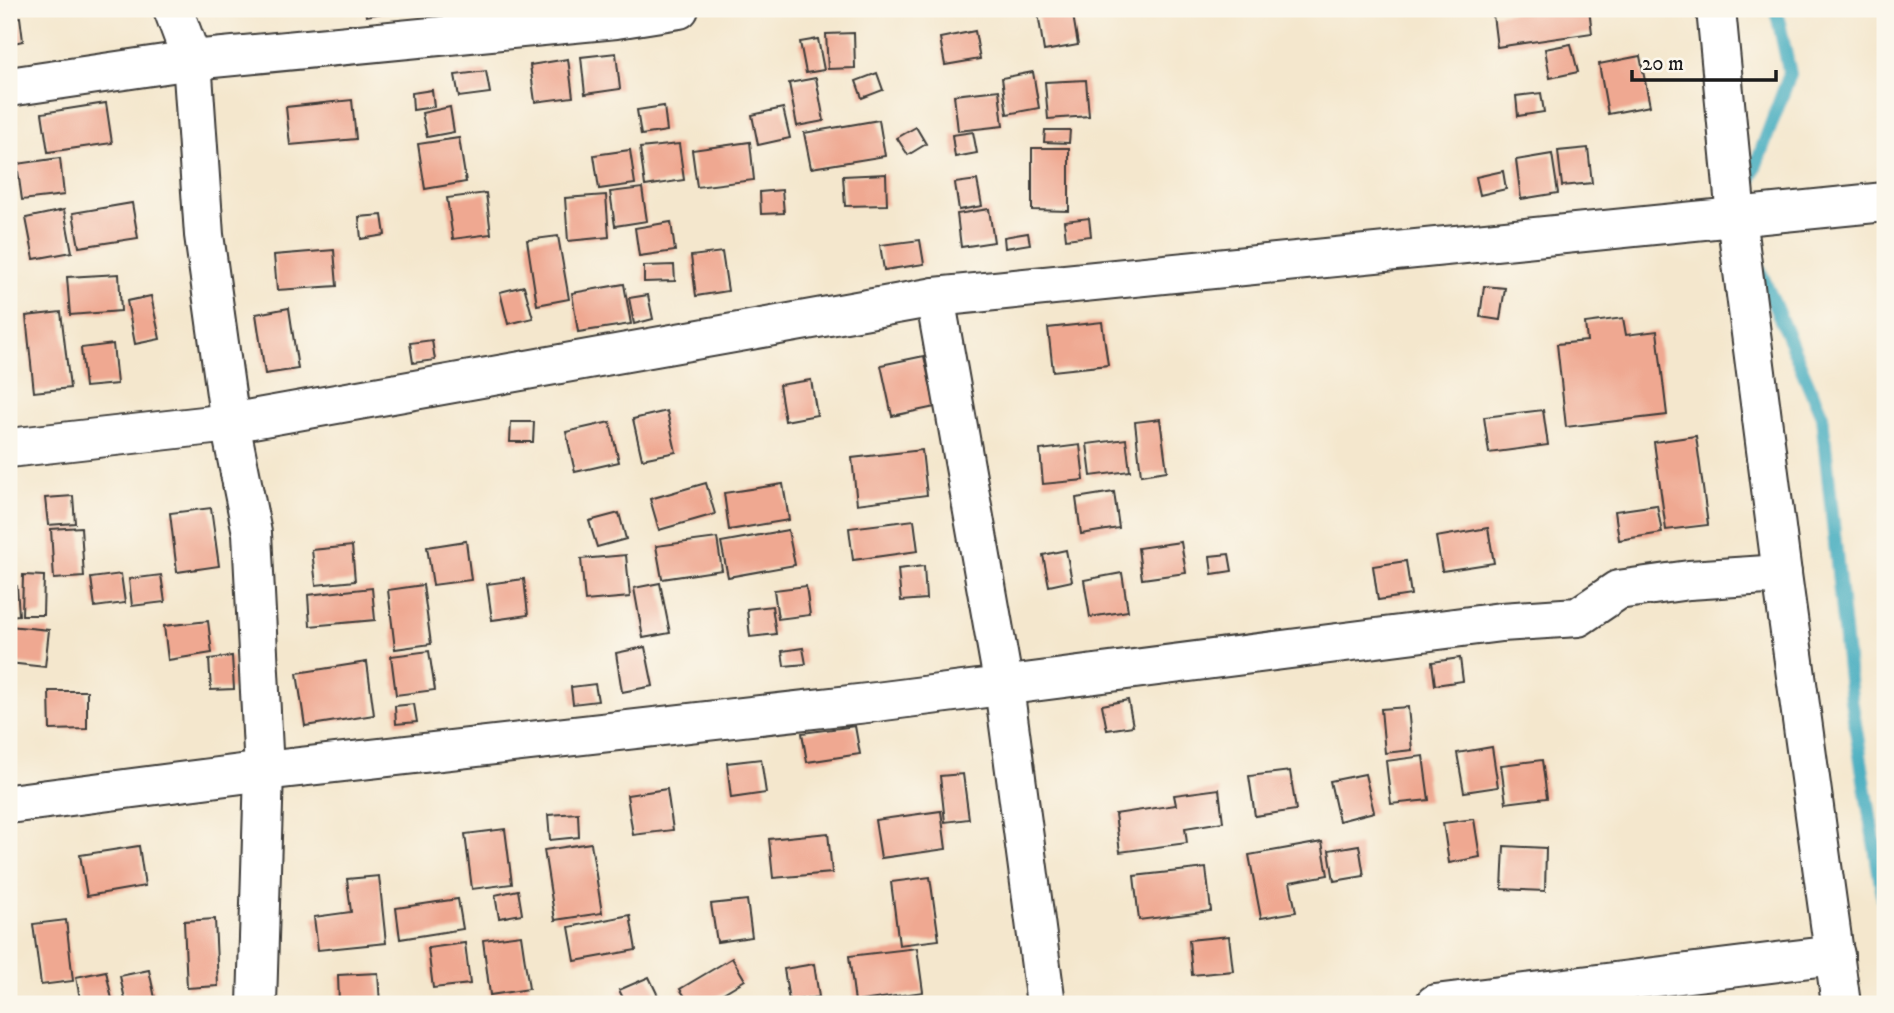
<svg xmlns="http://www.w3.org/2000/svg" width="1894" height="1013" font-family="'IM FELL DW Pica',serif">
  <rect width="100%" height="100%" fill="#fbf7ec"/>
  <filter id="ink" filterUnits="userSpaceOnUse"><feTurbulence type="fractalNoise" baseFrequency=".0143" numOctaves="2"/><feDisplacementMap in="SourceGraphic" scale="14" xChannelSelector="R" yChannelSelector="G"/><feConvolveMatrix kernelMatrix="1 2 1 2 8 2 1 2 1" color-interpolation-filters="sRGB"/></filter>
  <filter id="wash" filterUnits="userSpaceOnUse"><feTurbulence type="fractalNoise" baseFrequency=".00686" numOctaves="4" result="noise"/><feDisplacementMap in="SourceGraphic" scale="28" xChannelSelector="R" yChannelSelector="G"/><feGaussianBlur stdDeviation="1.57" result="paint"/><feColorMatrix in="noise" values="0 0 0 0 0 0 0 0 0 0 0 0 0 0 0 0 0 1.4 0 .05"/><feComposite in="paint" operator="in"/></filter>
  <g filter="url(#wash)">
    <rect width="100%" height="100%" fill="#f4e7cd"/>
    <g fill="none" stroke-linecap="round" stroke-linejoin="round">
      <!-- stream -->
      <g stroke="#3faabe" stroke-width="14">
        <polyline points="1745,194 1790,74 1776,9"/>
        <polyline points="1757,264 1822,416 1851,699 1885,909"/>
      </g>
    </g>
    <g id="blocks">
      <!-- building -->
      <g fill="#efa891">
        <polygon points="365,9 394,9 394,11 366,16"/>
        <polygon points="1058,9 1072,9 1078,45 1044,51 1038,13"/>
        <polygon points="1534,9 1589,9 1592,33 1497,47 1493,15"/>
        <polygon points="20,17 23,41 9,44 9,18"/>
        <polygon points="975,31 980,59 945,65 940,38"/>
        <polygon points="854,33 855,68 828,69 826,34"/>
        <polygon points="818,39 824,70 806,73 800,42"/>
        <polygon points="1571,44 1578,72 1550,78 1545,49"/>
        <polygon points="616,53 620,89 585,94 581,57"/>
        <polygon points="1640,56 1650,106 1608,114 1599,64"/>
        <polygon points="568,59 573,97 535,102 530,65"/>
        <polygon points="486,71 490,93 459,97 455,75"/>
        <polygon points="1033,72 1039,108 1007,114 1002,78"/>
        <polygon points="877,73 883,90 862,98 856,81"/>
        <polygon points="816,78 824,121 797,126 789,83"/>
        <polygon points="1086,80 1089,116 1048,119 1045,82"/>
        <polygon points="432,90 434,107 413,110 412,93"/>
        <polygon points="999,90 1003,126 958,131 954,95"/>
        <polygon points="1541,93 1544,112 1518,116 1516,96"/>
        <polygon points="352,100 356,139 290,145 286,107"/>
        <polygon points="106,103 112,143 48,152 42,113"/>
        <polygon points="664,106 667,131 641,135 637,110"/>
        <polygon points="450,107 454,132 427,137 422,113"/>
        <polygon points="783,108 790,138 758,145 752,115"/>
        <polygon points="879,120 885,156 811,168 804,133"/>
        <polygon points="916,127 926,144 908,155 897,138"/>
        <polygon points="1045,130 1070,130 1069,143 1044,142"/>
        <polygon points="973,132 977,153 955,157 952,135"/>
        <polygon points="459,138 466,182 425,189 418,144"/>
        <polygon points="750,142 754,180 697,187 692,150"/>
        <polygon points="679,144 684,180 645,186 640,148"/>
        <polygon points="1032,148 1069,148 1069,211 1032,210"/>
        <polygon points="1588,148 1592,183 1562,186 1558,151"/>
        <polygon points="630,150 635,184 599,189 594,155"/>
        <polygon points="1552,154 1558,193 1521,199 1516,160"/>
        <polygon points="60,158 64,195 22,200 17,164"/>
        <polygon points="1503,171 1506,189 1480,195 1476,177"/>
        <polygon points="886,174 887,205 845,206 843,176"/>
        <polygon points="977,180 982,206 959,210 955,183"/>
        <polygon points="642,188 647,221 615,226 610,192"/>
        <polygon points="782,190 784,213 761,214 760,192"/>
        <polygon points="486,193 491,234 453,239 447,198"/>
        <polygon points="606,195 609,237 568,241 565,198"/>
        <polygon points="132,203 138,238 79,247 73,213"/>
        <polygon points="989,209 994,242 961,247 957,214"/>
        <polygon points="64,210 72,252 34,259 26,218"/>
        <polygon points="382,215 385,235 361,239 359,217"/>
        <polygon points="1089,218 1091,236 1066,239 1064,221"/>
        <polygon points="671,222 675,251 639,256 635,228"/>
        <polygon points="1028,233 1030,244 1005,248 1004,237"/>
        <polygon points="558,236 569,299 537,305 527,240"/>
        <polygon points="920,240 924,264 884,270 880,245"/>
        <polygon points="334,250 337,286 277,290 274,255"/>
        <polygon points="722,252 728,291 696,296 691,256"/>
        <polygon points="674,265 675,281 644,282 644,266"/>
        <polygon points="119,274 121,311 70,315 67,277"/>
        <polygon points="624,284 631,324 578,332 572,293"/>
        <polygon points="524,286 533,318 508,324 500,292"/>
        <polygon points="1484,286 1505,288 1500,320 1480,317"/>
        <polygon points="648,295 653,319 634,324 629,298"/>
        <polygon points="151,296 160,339 135,344 127,301"/>
        <polygon points="289,308 298,369 265,374 256,314"/>
        <polygon points="61,312 70,388 34,392 26,316"/>
        <polygon points="1623,318 1626,335 1657,331 1667,415 1566,427 1557,344 1587,341 1585,323"/>
        <polygon points="1102,322 1108,365 1053,371 1048,328"/>
        <polygon points="432,340 435,360 413,363 410,343"/>
        <polygon points="113,344 117,384 85,387 81,348"/>
        <polygon points="924,356 935,407 892,416 881,365"/>
        <polygon points="811,380 817,415 785,421 779,385"/>
        <polygon points="1543,410 1548,445 1489,453 1484,417"/>
        <polygon points="667,411 676,452 642,459 633,419"/>
        <polygon points="1160,419 1167,471 1141,475 1135,422"/>
        <polygon points="511,422 534,422 533,442 510,442"/>
        <polygon points="610,422 619,462 575,472 566,432"/>
        <polygon points="1696,436 1708,525 1666,530 1654,442"/>
        <polygon points="1126,439 1130,471 1091,476 1087,444"/>
        <polygon points="1080,445 1084,480 1043,484 1040,450"/>
        <polygon points="922,450 927,495 857,504 852,458"/>
        <polygon points="706,483 715,514 659,530 650,499"/>
        <polygon points="783,484 789,520 729,530 724,493"/>
        <polygon points="1114,492 1119,528 1081,534 1076,498"/>
        <polygon points="73,496 75,523 48,525 45,498"/>
        <polygon points="1657,505 1662,533 1619,540 1615,511"/>
        <polygon points="211,508 219,566 177,572 170,513"/>
        <polygon points="619,513 626,539 597,547 589,521"/>
        <polygon points="914,520 918,551 853,560 849,528"/>
        <polygon points="81,527 84,577 54,579 51,529"/>
        <polygon points="1488,528 1494,563 1442,571 1436,537"/>
        <polygon points="788,530 795,565 728,577 721,542"/>
        <polygon points="717,538 722,570 662,579 656,546"/>
        <polygon points="466,541 471,580 433,585 427,547"/>
        <polygon points="1181,542 1186,573 1142,579 1138,548"/>
        <polygon points="352,546 355,581 316,585 312,550"/>
        <polygon points="1066,550 1072,581 1049,586 1043,555"/>
        <polygon points="1229,554 1232,571 1212,574 1210,556"/>
        <polygon points="626,555 630,597 585,601 581,559"/>
        <polygon points="1406,561 1411,595 1378,600 1373,566"/>
        <polygon points="924,566 926,599 901,601 898,569"/>
        <polygon points="1122,573 1128,611 1090,617 1084,580"/>
        <polygon points="121,574 125,603 95,607 91,578"/>
        <polygon points="23,575 44,576 43,615 22,615"/>
        <polygon points="161,575 165,602 132,606 129,579"/>
        <polygon points="524,579 528,615 492,620 487,584"/>
        <polygon points="660,583 670,633 643,638 634,588"/>
        <polygon points="423,585 431,644 395,649 388,590"/>
        <polygon points="17,586 19,615 9,616 9,587"/>
        <polygon points="806,586 810,615 778,619 774,590"/>
        <polygon points="372,588 375,620 310,626 308,595"/>
        <polygon points="772,606 776,634 750,637 747,609"/>
        <polygon points="208,621 212,653 168,660 164,626"/>
        <polygon points="9,626 49,630 45,667 9,663"/>
        <polygon points="645,647 653,686 622,692 616,653"/>
        <polygon points="803,648 806,664 784,666 782,651"/>
        <polygon points="429,651 435,690 396,695 391,656"/>
        <polygon points="232,656 234,689 211,690 209,659"/>
        <polygon points="1460,658 1463,681 1435,685 1432,662"/>
        <polygon points="367,662 374,715 305,726 297,673"/>
        <polygon points="595,684 598,701 573,704 571,687"/>
        <polygon points="49,691 87,691 87,729 50,730"/>
        <polygon points="1128,700 1133,726 1107,730 1102,705"/>
        <polygon points="414,704 417,722 396,724 395,706"/>
        <polygon points="1408,707 1412,750 1385,753 1381,709"/>
        <polygon points="855,726 860,754 807,762 802,733"/>
        <polygon points="1492,747 1498,787 1464,792 1457,753"/>
        <polygon points="1423,756 1429,800 1391,804 1386,761"/>
        <polygon points="761,759 766,793 731,798 727,763"/>
        <polygon points="1542,760 1547,798 1506,803 1501,765"/>
        <polygon points="1290,771 1296,810 1255,816 1249,776"/>
        <polygon points="963,774 969,819 945,822 940,776"/>
        <polygon points="1365,774 1374,812 1339,821 1330,781"/>
        <polygon points="667,789 673,830 633,835 627,795"/>
        <polygon points="1219,789 1223,822 1185,828 1187,843 1120,852 1115,814 1176,805 1174,795"/>
        <polygon points="941,811 946,849 881,858 875,820"/>
        <polygon points="578,813 579,837 550,840 548,815"/>
        <polygon points="1474,819 1480,857 1449,863 1443,823"/>
        <polygon points="505,829 512,884 472,889 465,834"/>
        <polygon points="828,833 832,873 773,878 769,839"/>
        <polygon points="1322,842 1328,875 1290,882 1296,912 1261,918 1249,855"/>
        <polygon points="591,843 602,913 555,920 544,850"/>
        <polygon points="1359,845 1364,876 1334,881 1329,850"/>
        <polygon points="139,846 145,886 87,896 80,855"/>
        <polygon points="1504,846 1546,848 1545,891 1502,889"/>
        <polygon points="1206,868 1211,911 1139,920 1134,876"/>
        <polygon points="379,876 386,943 318,950 314,917 351,912 347,879"/>
        <polygon points="930,877 939,940 899,945 891,882"/>
        <polygon points="518,890 522,914 499,918 495,895"/>
        <polygon points="458,899 463,929 400,939 396,908"/>
        <polygon points="747,900 752,937 717,942 711,904"/>
        <polygon points="630,915 636,950 575,961 569,927"/>
        <polygon points="215,919 218,986 187,988 184,921"/>
        <polygon points="66,920 73,981 41,985 33,924"/>
        <polygon points="521,935 529,989 490,995 483,940"/>
        <polygon points="1229,936 1233,971 1192,975 1189,940"/>
        <polygon points="465,943 470,984 433,988 428,948"/>
        <polygon points="917,948 923,992 855,1002 849,956"/>
        <polygon points="732,958 745,980 705,1004 690,1004 680,989"/>
        <polygon points="814,964 819,997 789,1001 784,969"/>
        <polygon points="149,970 155,998 126,1004 120,976"/>
        <polygon points="106,971 113,1004 81,1004 76,977"/>
        <polygon points="378,973 380,1004 339,1004 338,975"/>
        <polygon points="649,977 662,1004 626,1004 619,990"/>
      </g>
    </g>
  </g>
  <g filter="url(#ink)">
    <use href="#blocks" fill-opacity="0" stroke="#3c3a37" stroke-width="2"/>
    <g fill="none" stroke-linecap="round" stroke-linejoin="round">
      <!-- street casing -->
      <g stroke="#3c3a37" stroke-width="42">
        <g id="street">
          <polyline points="173,9 192,60 204,235 230,423 252,533 264,771 257,1004"/>
          <polyline points="1716,9 1736,217 1782,574 1841,1004"/>
          <polyline points="9,87 192,60 616,19 679,9"/>
          <polyline points="9,448 230,423 935,297"/>
          <polyline points="9,804 264,771 876,702 1501,622 1578,617 1618,590 1689,580 1782,574"/>
          <polyline points="1046,1004 1004,687 935,297 1885,202"/>
          <polyline points="1435,1004 1835,955"/>
        </g>
      </g>
      <!-- street -->
      <use href="#street" stroke="#fff" stroke-width="38"/>
    </g>
  </g>
  <!-- margin -->
  <rect width="1894" height="1013" fill="none" stroke="#fbf7ec" stroke-width="35"/>
  <!-- scale -->
  <path d="M1632 70v10h144v-10" fill="none" stroke="#1c1c1c" stroke-width="3.5"/>
  <text x="1642" y="70" font-size="21" fill="#1c1c1c" stroke="#fbf7ec" stroke-width="5" paint-order="stroke">20 m</text>
</svg>
